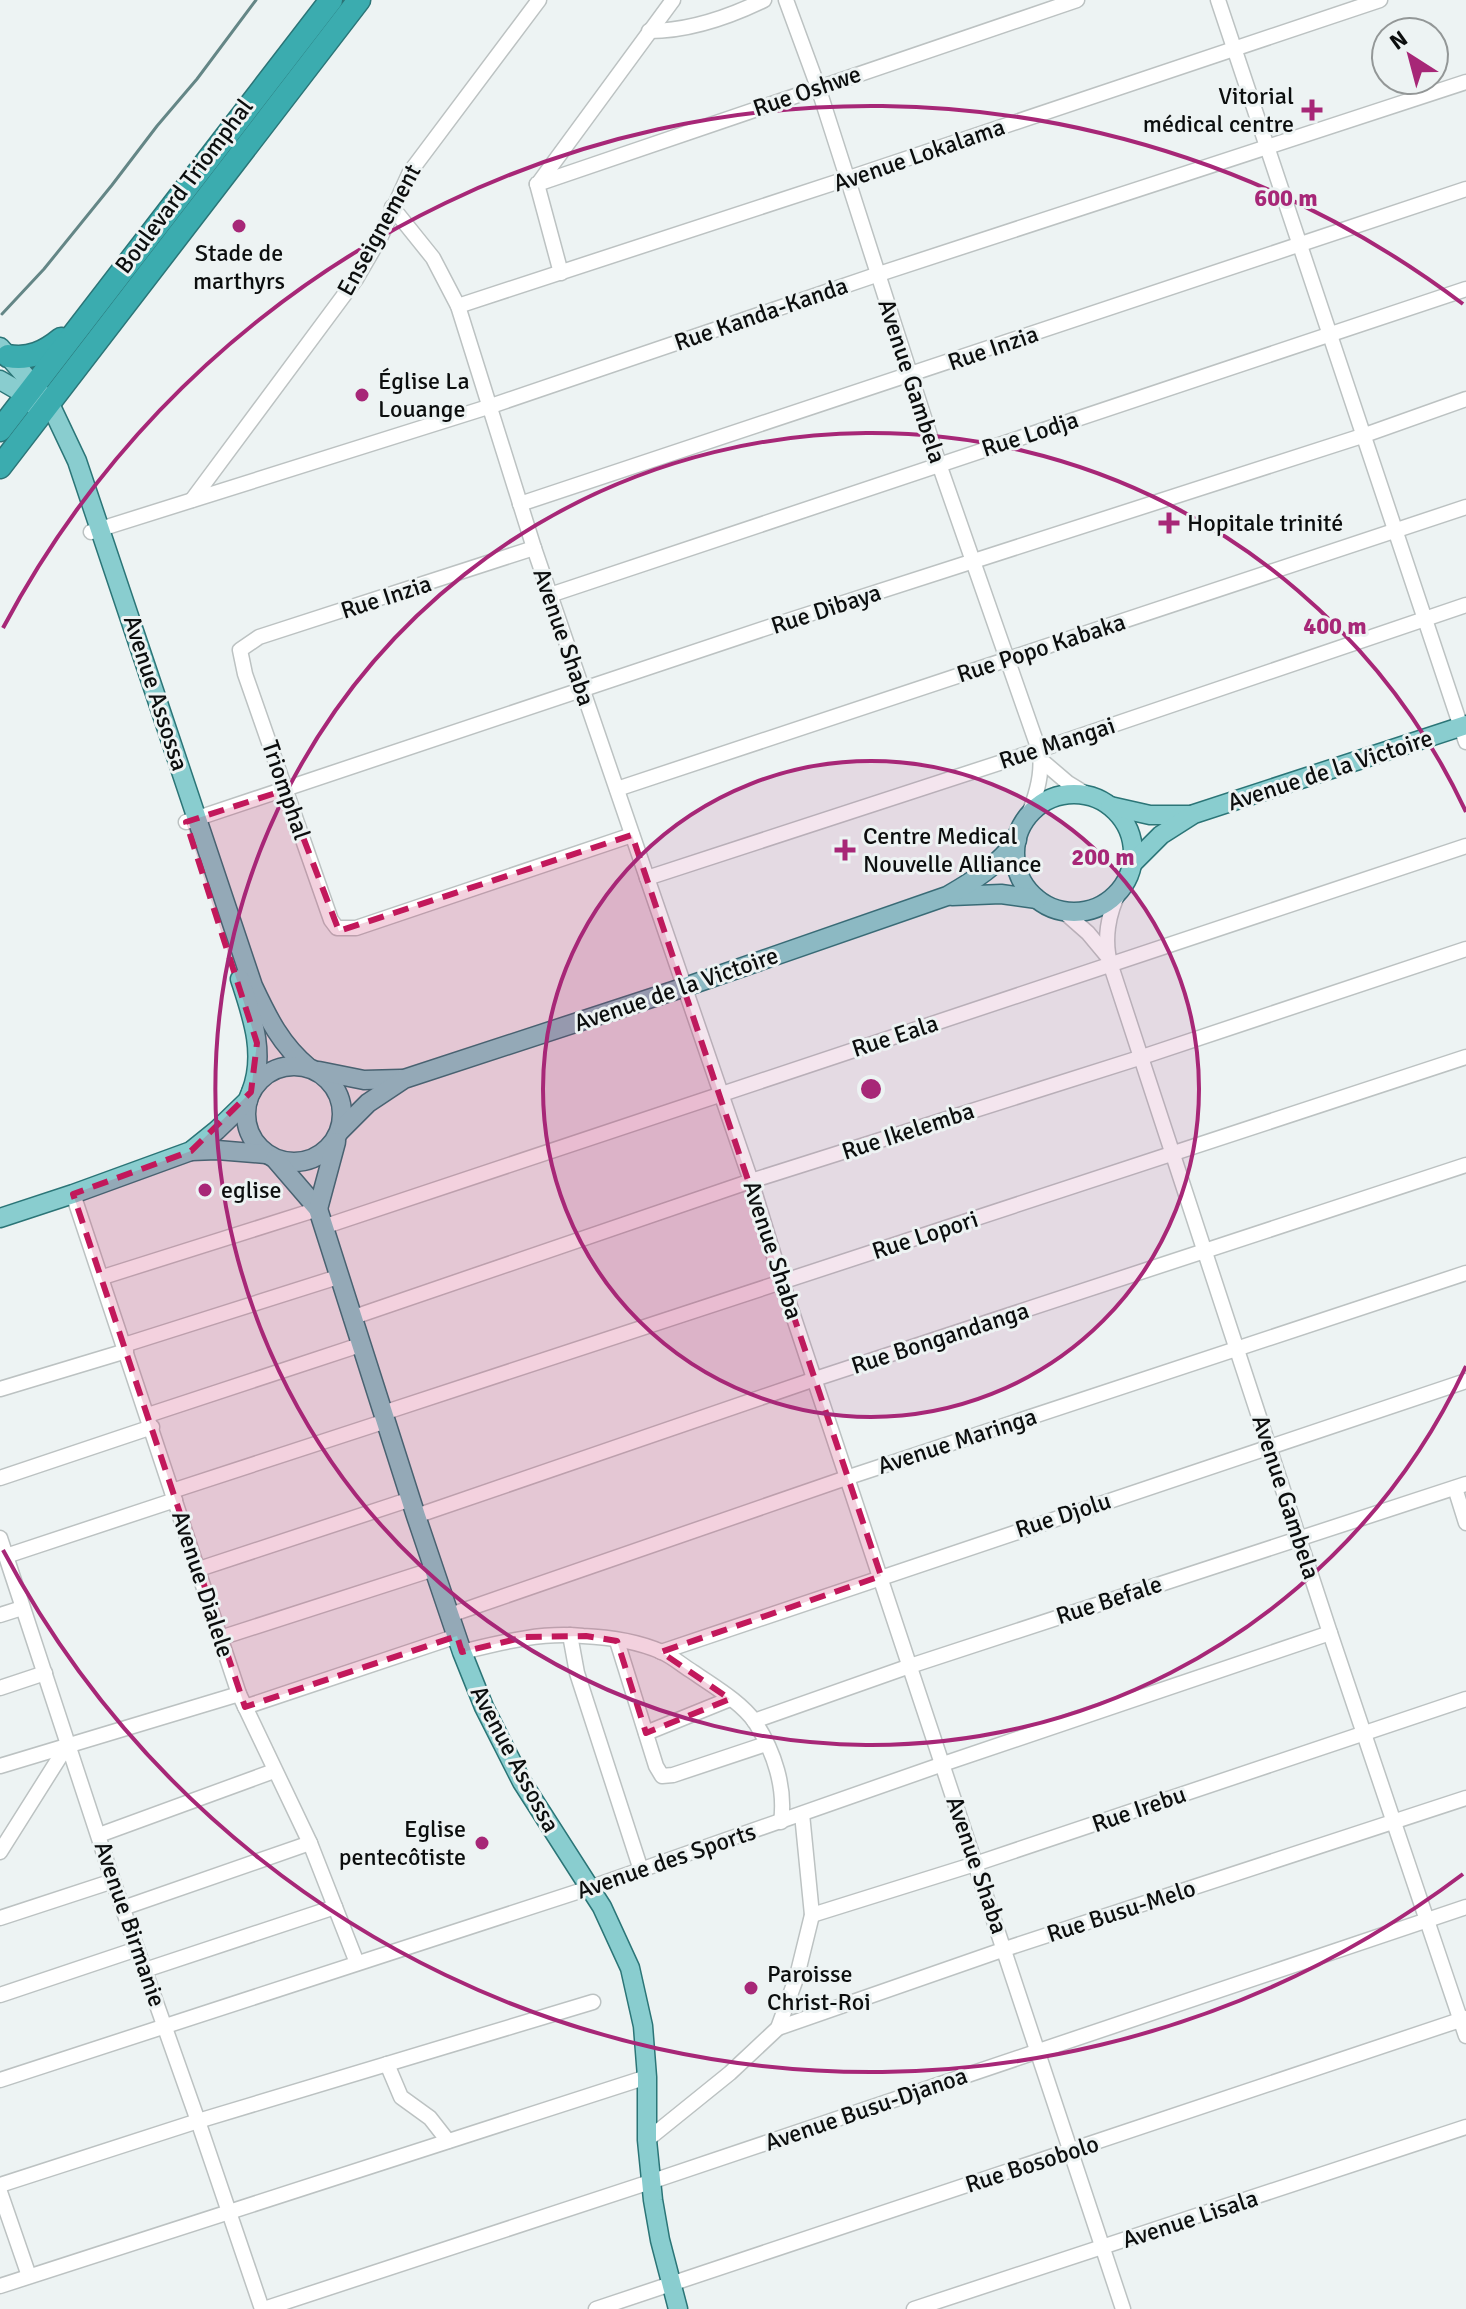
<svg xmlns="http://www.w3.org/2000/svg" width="1466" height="2309" font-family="Signika,sans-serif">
  <rect width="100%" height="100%" fill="#edf3f3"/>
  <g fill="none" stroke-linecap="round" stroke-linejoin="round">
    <!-- stream -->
    <polyline stroke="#648686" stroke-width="3" points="2,314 44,269 112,185 157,126 197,79 256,0"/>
    <!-- minor casing -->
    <g stroke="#bcc2c2" stroke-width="17">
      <g id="minor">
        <path d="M 786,0 L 818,87 L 939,464 L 1039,750 C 1044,772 1036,797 1027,818"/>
        <polyline points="1218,0 1466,742"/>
        <path d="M 649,31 C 689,31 729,17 764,0"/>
        <polyline points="537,184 1077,0"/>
        <polyline points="537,184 561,273"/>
        <polyline points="538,184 673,0"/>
        <polyline points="392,207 433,258 458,306 534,548 751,1181 782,1282 1123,2309"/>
        <polyline points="458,306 846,179 1380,0"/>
        <polyline points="192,500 356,279 381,236 410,172 539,0"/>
        <polyline points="520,504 1466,189"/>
        <polyline points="91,532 488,407 876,275 1466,82"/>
        <polyline points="534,548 259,637 240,650 245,674 331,920 337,928 356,928 632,835"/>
        <polyline points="550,595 1466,289"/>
        <polyline points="1041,760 1068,783 1091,797"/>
        <polyline points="617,789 1466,507"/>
        <polyline points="186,822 775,625 1362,436 1466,399"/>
        <polyline points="647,878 1039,750 1466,605"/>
        <path d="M 1120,890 C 1108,913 1103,941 1111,966 L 1330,1633 L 1466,2036"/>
        <polyline points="1063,911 1088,933 1108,957"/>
        <polyline points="73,1194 239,1694 310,1843 357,1963"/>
        <polyline points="323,1227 1466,846"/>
        <polyline points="103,1277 318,1209"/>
        <polyline points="351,1318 751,1181 1139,1058 1466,949"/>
        <polyline points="124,1345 338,1277"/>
        <polyline points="0,1389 126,1351"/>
        <polyline points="383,1413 1466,1057"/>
        <polyline points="148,1415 360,1345"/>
        <polyline points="0,1478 152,1427"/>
        <polyline points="1455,1488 1466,1523"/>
        <polyline points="172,1491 386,1421"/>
        <polyline points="416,1516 815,1379 1466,1165"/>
        <polyline points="0,1538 113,1881 198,2121 262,2309"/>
        <polyline points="6,1556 175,1500"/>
        <polyline points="199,1569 411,1499"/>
        <polyline points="0,1615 22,1608"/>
        <polyline points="450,1615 849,1477 1466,1273"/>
        <polyline points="570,1635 577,1673 641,1870"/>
        <polyline points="220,1638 434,1569"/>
        <polyline points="617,1641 656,1766 662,1776 673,1775 766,1744"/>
        <path d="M 462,1652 C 503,1642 541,1632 583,1636 C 608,1637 639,1642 662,1652 C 673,1657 683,1666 693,1672 C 713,1686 741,1702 755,1722 C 774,1751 786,1788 781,1822"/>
        <polyline points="661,1652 1466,1381"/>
        <polyline points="0,1688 45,1673"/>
        <polyline points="245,1707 457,1636"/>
        <polyline points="754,1721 910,1666 1466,1484"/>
        <polyline points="646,1733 730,1699"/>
        <polyline points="0,1766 239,1694"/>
        <polyline points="99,1835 274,1771"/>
        <polyline points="0,1852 68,1744"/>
        <polyline points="123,1908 310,1843"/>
        <polyline points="812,1915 975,1864 1466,1699"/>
        <polyline points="0,1918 113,1881"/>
        <polyline points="145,1970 335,1907"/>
        <polyline points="0,1995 137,1949"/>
        <polyline points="778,2028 1005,1949 1466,1798"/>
        <polyline points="387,2064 401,2097 430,2118 448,2141"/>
        <polyline points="0,2080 589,1888 943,1764 1330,1633"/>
        <polyline points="647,2140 730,2073 778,2028 797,1976 812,1915 802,1814"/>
        <polyline points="0,2185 198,2121 593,2002"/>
        <polyline points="0,2192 29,2276"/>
        <polyline points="0,2286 647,2077"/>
        <polyline points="264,2309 650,2182 1466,1907"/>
        <polyline points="596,2309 1466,2018"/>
        <polyline points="914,2309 1466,2127"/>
      </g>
    </g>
    <!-- major casing -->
    <g stroke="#2b7577" stroke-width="21">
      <g id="major">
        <path d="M 0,347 L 50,404 L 77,461 L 253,986 C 268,1018 281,1045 309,1068"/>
        <polyline points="0,380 26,395 35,406"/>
        <circle cx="1074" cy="853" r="59"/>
        <polyline points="1110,806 1150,815 1191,815"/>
        <polyline points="1133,863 1161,835 1194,814 1466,725"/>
        <polyline points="952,896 1001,894 1037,899"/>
        <path d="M 240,979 C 252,1016 266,1054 251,1092"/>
        <circle cx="294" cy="1114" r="48"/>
        <polyline points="319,1071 364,1080 401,1079"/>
        <path d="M 340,1131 L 368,1103 L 404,1079 L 685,987 L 947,896 C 975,880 997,866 1017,840"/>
        <polyline points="191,1151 217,1150 266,1154"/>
        <polyline points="275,1159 318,1209 416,1516 462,1652 484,1707 522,1782 602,1907 630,1968 643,2026 647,2077 647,2140 653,2200 660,2240 678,2309"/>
        <polyline points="318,1209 336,1142"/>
        <polyline points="0,1218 73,1194 191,1151 217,1130 248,1100"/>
      </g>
    </g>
    <!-- highway casing -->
    <g stroke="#2b7577" stroke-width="25">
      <g id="highway">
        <path d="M 8,356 C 29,360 45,352 61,339"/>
        <polyline points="0,430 331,0"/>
        <polyline points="0,467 359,0"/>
      </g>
    </g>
    <!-- minor -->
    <use href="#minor" stroke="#fff" stroke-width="14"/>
    <!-- major -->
    <use href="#major" stroke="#89cdcf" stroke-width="18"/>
    <!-- highway -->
    <use href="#highway" stroke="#3bacaf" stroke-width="22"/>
  </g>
  <!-- marked area -->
  <path fill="#c2185b" fill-opacity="0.2" stroke="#c2185b" stroke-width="6" stroke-dasharray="16 10" stroke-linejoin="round" d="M 285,790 L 339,931 L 632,835 L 881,1576 L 661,1652 L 730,1699 L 646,1733 L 617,1641 L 586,1636 L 525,1637 L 462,1652 L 457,1636 L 245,1707 L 73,1194 L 191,1151 L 251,1092 L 257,1043 L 186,822 Z"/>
  <!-- distance rings -->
  <circle cx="871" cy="1089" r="328" fill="#a72777" fill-opacity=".12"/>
  <g fill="none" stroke="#a72777" stroke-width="4">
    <circle cx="871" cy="1089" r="328"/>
    <path d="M1466 1366A656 656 0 1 1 1466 812"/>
    <path d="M1463 1874A983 983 0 0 1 3 1550M3 628A983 983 0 0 1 1463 304"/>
  </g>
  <!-- markers -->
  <g fill="#a72777" stroke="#edf3f3" stroke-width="3">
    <path d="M1308 98h8v8h8v8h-8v8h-8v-8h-8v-8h8z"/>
    <circle cx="239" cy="226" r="8"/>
    <circle cx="362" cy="395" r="8"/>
    <path d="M1165 511h8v8h8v8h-8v8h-8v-8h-8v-8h8z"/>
    <path d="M841 838h8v8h8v8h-8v8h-8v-8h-8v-8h8z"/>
    <circle cx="205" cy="1190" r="8"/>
    <circle cx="482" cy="1843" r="8"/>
    <circle cx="751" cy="1988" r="8"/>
  </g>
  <g text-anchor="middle" stroke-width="6" stroke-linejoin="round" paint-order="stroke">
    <!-- street labels -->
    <g font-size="24" fill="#0c0e0e" stroke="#edf3f3">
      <text transform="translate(807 91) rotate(-19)" y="8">Rue Oshwe</text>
      <text transform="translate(919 155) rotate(-19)" y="8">Avenue Lokalama</text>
      <text transform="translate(184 186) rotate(-53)" y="8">Boulevard Triomphal</text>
      <text transform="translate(379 230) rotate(-61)" y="8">Enseignement</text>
      <text transform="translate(761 314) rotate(-19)" y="8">Rue Kanda-Kanda</text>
      <text transform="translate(993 348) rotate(-19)" y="8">Rue Inzia</text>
      <text transform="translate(912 381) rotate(72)" y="8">Avenue Gambela</text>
      <text transform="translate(1030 434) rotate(-18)" y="8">Rue Lodja</text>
      <text transform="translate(386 597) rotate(-18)" y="8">Rue Inzia</text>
      <text transform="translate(826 609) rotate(-18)" y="8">Rue Dibaya</text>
      <text transform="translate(564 637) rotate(71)" y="8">Avenue Shaba</text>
      <text transform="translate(1041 648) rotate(-18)" y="8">Rue Popo Kabaka</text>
      <text transform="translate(156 693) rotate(72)" y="8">Avenue Assossa</text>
      <text transform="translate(1057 743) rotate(-18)" y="8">Rue Mangai</text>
      <text transform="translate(1330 770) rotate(-18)" y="8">Avenue de la Victoire</text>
      <text transform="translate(286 790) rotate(71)" y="8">Triomphal</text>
      <text transform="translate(676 989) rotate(-19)" y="8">Avenue de la Victoire</text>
      <text transform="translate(895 1036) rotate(-18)" y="8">Rue Eala</text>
      <text transform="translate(908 1131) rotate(-18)" y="8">Rue Ikelemba</text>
      <text transform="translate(925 1235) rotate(-18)" y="8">Rue Lopori</text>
      <text transform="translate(773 1250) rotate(72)" y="8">Avenue Shaba</text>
      <text transform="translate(940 1338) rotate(-18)" y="8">Rue Bongandanga</text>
      <text transform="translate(957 1441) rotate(-18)" y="8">Avenue Maringa</text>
      <text transform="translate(1286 1497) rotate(72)" y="8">Avenue Gambela</text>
      <text transform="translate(1063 1515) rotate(-18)" y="8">Rue Djolu</text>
      <text transform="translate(203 1584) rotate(72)" y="8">Avenue Dialele</text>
      <text transform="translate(1109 1600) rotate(-18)" y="8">Rue Befale</text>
      <text transform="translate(515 1759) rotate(62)" y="8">Avenue Assossa</text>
      <text transform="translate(1139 1809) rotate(-19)" y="8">Rue Irebu</text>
      <text transform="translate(666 1861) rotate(-19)" y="8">Avenue des Sports</text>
      <text transform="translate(977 1865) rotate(71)" y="8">Avenue Shaba</text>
      <text transform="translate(1121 1911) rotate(-18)" y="8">Rue Busu-Melo</text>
      <text transform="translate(130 1924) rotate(71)" y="8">Avenue Birmanie</text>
      <text transform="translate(866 2109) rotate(-19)" y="8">Avenue Busu-Djanoa</text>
      <text transform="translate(1032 2164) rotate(-18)" y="8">Rue Bosobolo</text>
      <text transform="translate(1190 2219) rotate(-18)" y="8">Avenue Lisala</text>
    </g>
    <!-- poi labels -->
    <g font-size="24" fill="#0c0e0e" stroke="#edf3f3" text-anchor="start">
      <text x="1294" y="104" text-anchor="end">Vitorial<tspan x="1294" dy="28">médical centre</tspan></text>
      <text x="239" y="261" text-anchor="middle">Stade de<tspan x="239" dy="28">marthyrs</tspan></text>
      <text x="378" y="389">Église La<tspan x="378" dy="28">Louange</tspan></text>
      <text x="1187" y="531">Hopitale trinité</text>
      <text x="863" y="844">Centre Medical<tspan x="863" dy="28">Nouvelle Alliance</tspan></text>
      <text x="221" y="1198">eglise</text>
      <text x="466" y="1837" text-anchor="end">Eglise<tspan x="466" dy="28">pentecôtiste</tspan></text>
      <text x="767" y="1982">Paroisse<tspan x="767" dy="28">Christ-Roi</tspan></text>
    </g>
  </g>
  <circle cx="871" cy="1089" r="12" fill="#a72777" stroke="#edf3f3" stroke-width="4"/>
  <g font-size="24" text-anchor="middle" font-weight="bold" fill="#a72777" stroke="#edf3f3" stroke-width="6" stroke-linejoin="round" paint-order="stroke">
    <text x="1286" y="206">600 m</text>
    <text x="1335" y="634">400 m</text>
    <text x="1103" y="865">200 m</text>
  </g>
  <!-- north arrow -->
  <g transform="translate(1410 56) rotate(324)"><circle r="38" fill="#edf3f3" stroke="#939797" stroke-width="2"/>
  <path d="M0-6L14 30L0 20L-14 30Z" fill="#a72777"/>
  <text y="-12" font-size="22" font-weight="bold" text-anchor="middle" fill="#0c0e0e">N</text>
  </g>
</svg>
